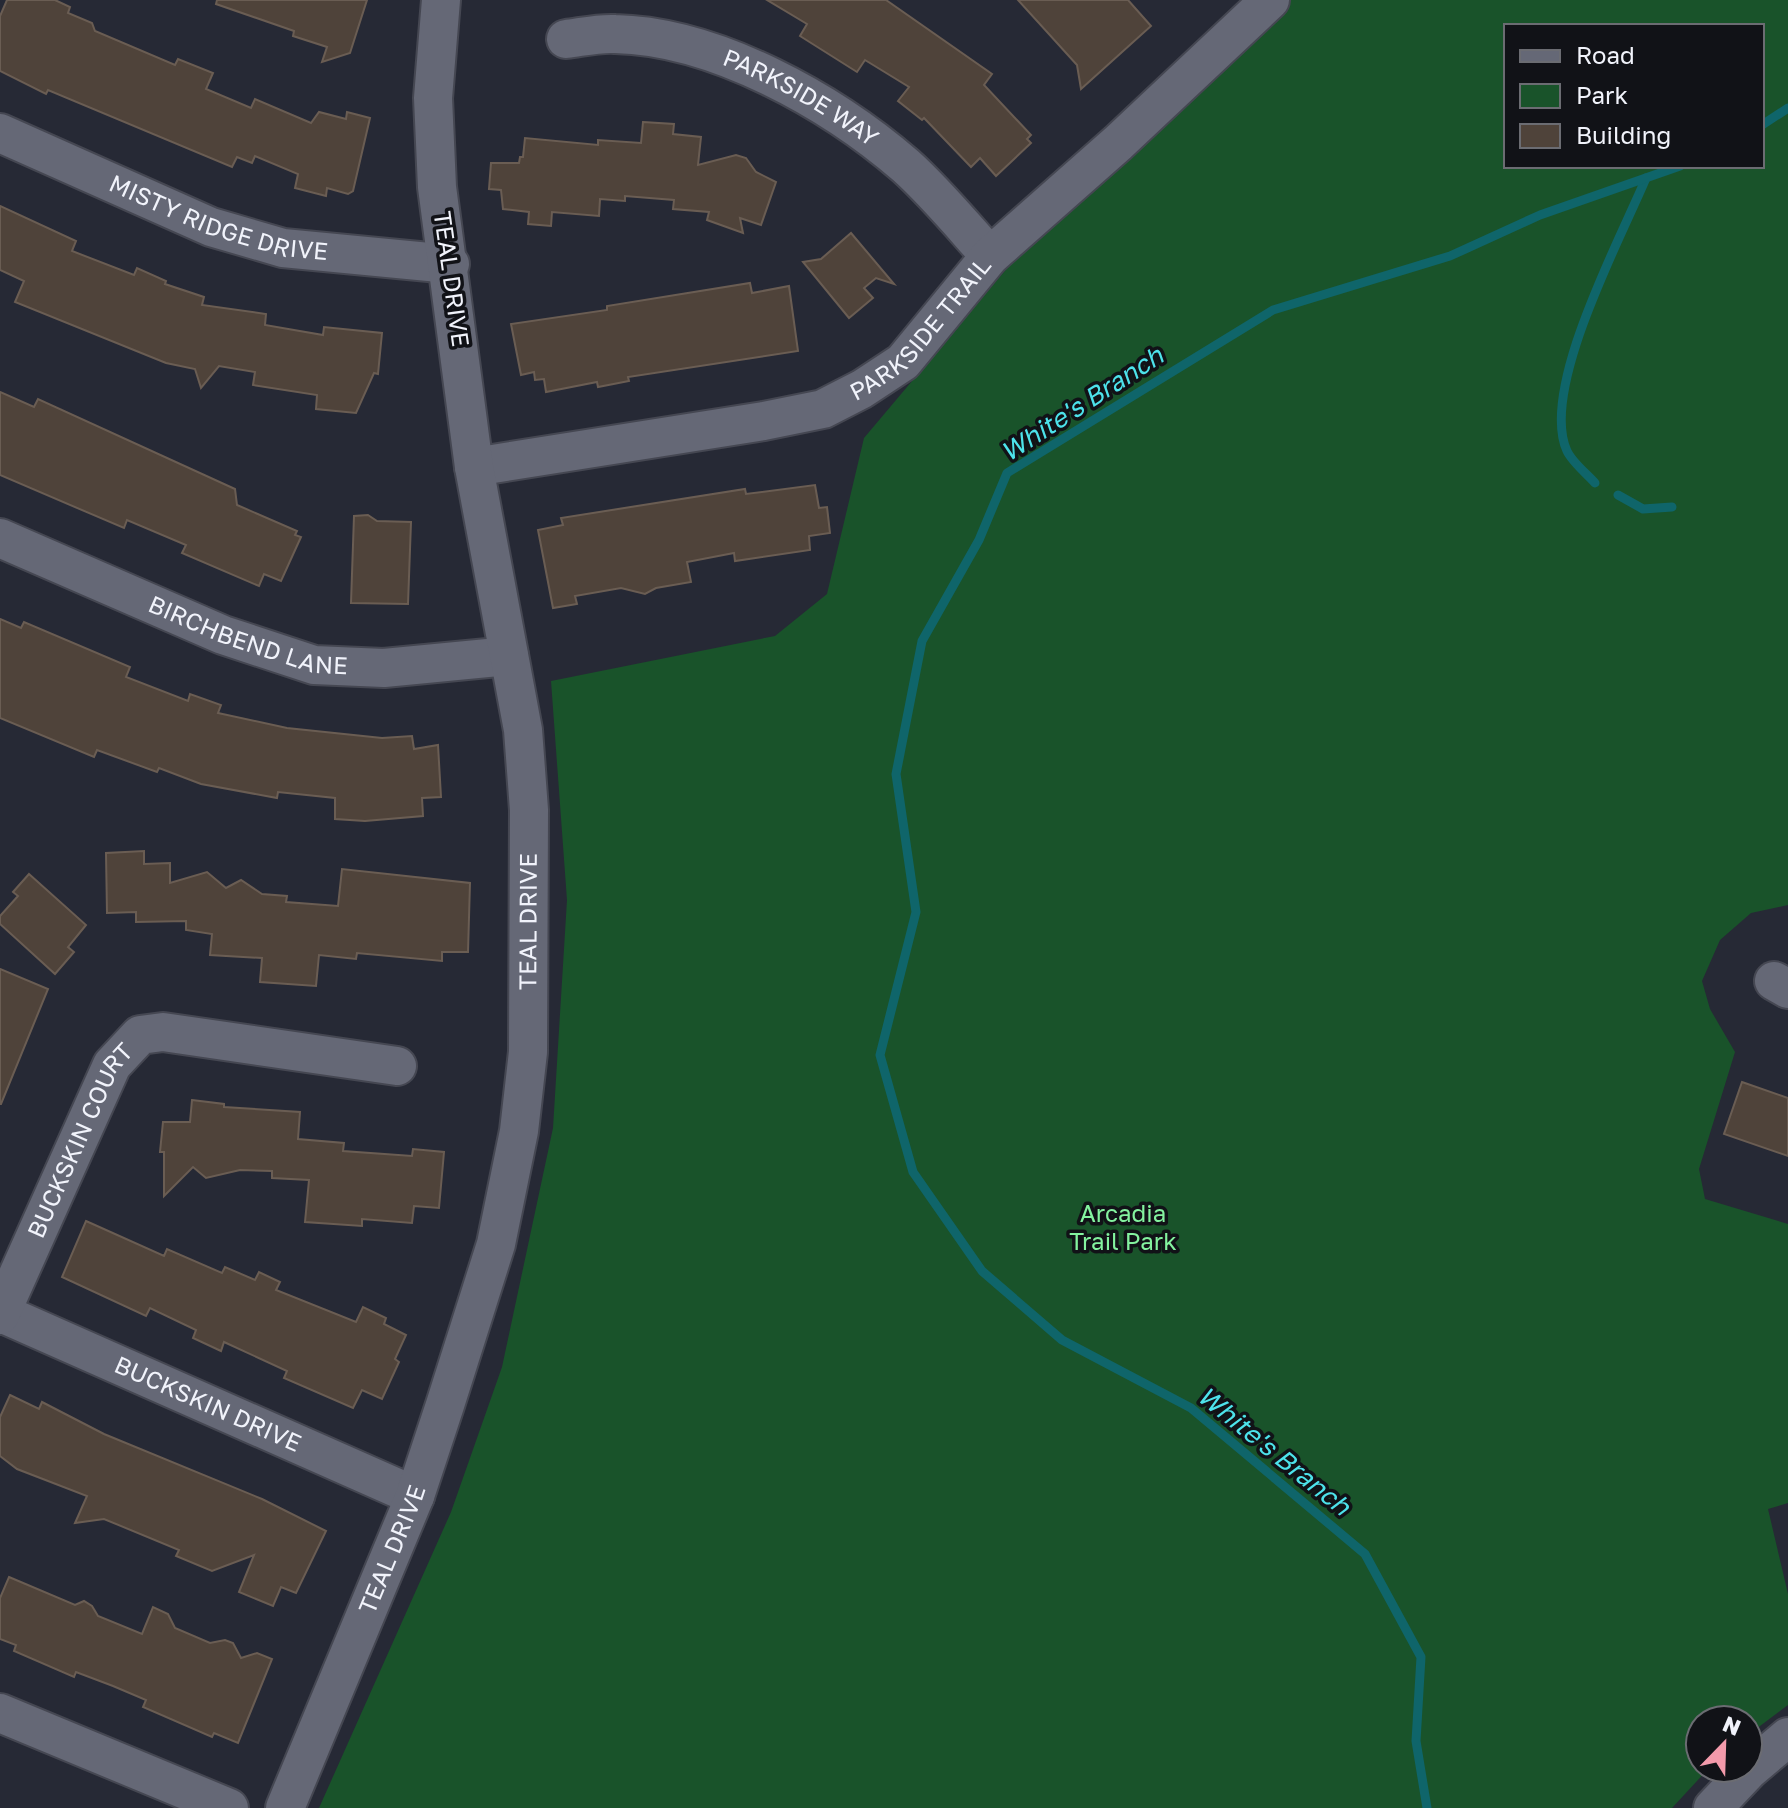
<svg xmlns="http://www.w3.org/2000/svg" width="1788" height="1808" font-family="'Golos Text',sans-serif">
  <rect width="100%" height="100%" fill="#262935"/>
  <!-- green -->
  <path fill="#19532a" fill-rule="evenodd" d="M 1291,0 L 1788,0 L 1788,905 L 1751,913 L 1720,940 L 1702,981 L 1710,1009 L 1735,1052 L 1699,1169 L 1705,1199 L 1788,1224 L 1788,1503 L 1768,1509 L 1788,1594 L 1788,1705 L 1748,1735 L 1748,1720 L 1700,1720 L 1700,1768 L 1709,1768 L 1672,1808 L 319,1808 L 451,1512 L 502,1367 L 553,1128 L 567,900 L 551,681 L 775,636 L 827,594 L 864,438 L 1035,235 L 1135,155 ZM 1506,26 L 1762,26 L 1762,166 L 1506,166 Z"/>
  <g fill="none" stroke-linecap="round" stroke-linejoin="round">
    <!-- stream -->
    <g stroke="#0f656a" stroke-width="9">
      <polyline points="1762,125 1788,108"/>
      <path d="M 1595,483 C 1587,474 1572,462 1567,451 C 1539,390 1621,238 1646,178"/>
      <polyline points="1618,495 1643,509 1672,507"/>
      <polyline points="1427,1808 1416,1741 1421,1657 1365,1554 1191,1408 1062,1340 982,1271 913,1172 880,1055 916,912 896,774 922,641 979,540 1007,473 1273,310 1450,256 1540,215 1680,166"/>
    </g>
  </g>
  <!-- building -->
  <g fill="#4f433a" stroke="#6a5d53" stroke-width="2">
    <polygon points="7,0 55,0 70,7 68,13 92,23 95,31 175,65 178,59 213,73 206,89 251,108 255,99 311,123 319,112 346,119 347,112 370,118 353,191 348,194 327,188 326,196 295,188 298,174 255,156 252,163 237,157 232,167 48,90 46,94 0,71 0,16"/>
    <polygon points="217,0 367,0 350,53 322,62 327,47 293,36 294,31 216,4"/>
    <polygon points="767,0 886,0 992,74 984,85 1031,135 1027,139 1031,143 996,176 980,158 971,167 924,118 922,120 898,101 909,87 865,60 857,72 800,36 807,24"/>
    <polygon points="1018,0 1128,0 1151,26 1081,89 1077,65"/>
    <polygon points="643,122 674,124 673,134 701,137 698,165 736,155 746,158 756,172 776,182 761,225 740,218 743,233 707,220 709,212 673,209 674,200 625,196 625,201 600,199 599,216 552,212 551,226 528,224 529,212 503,209 501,190 489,189 491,163 519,163 520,157 523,157 525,138 598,145 598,140 641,143"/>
    <polygon points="0,206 76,241 72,251 134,275 137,268 166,281 165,284 204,297 202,305 266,314 265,325 323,335 324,327 382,333 378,374 374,373 356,413 316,409 317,395 253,385 255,372 219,366 201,388 195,369 166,363 15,302 24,281 0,270"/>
    <polygon points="851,233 894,284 876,278 864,288 873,298 849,318 803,262 821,259"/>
    <polygon points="750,283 752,293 789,286 798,351 628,377 629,381 598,387 597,382 546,392 544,379 535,380 534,372 521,375 511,324 607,310 607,306"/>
    <polygon points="0,392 34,407 38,399 235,489 237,505 297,531 295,535 301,537 281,581 264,574 259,586 182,553 186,545 127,520 124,528 0,475"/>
    <polygon points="815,485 819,508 827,507 830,533 809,536 810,550 735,561 734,553 687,562 691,582 656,588 645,594 621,588 575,596 577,604 553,608 538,530 563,525 561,518 745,489 746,494"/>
    <polygon points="368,515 377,521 411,522 408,604 351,603 354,516"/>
    <polygon points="0,619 21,628 24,622 130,667 126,677 188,701 190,694 221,705 218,713 287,728 382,738 412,736 414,749 438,745 441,797 422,798 423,816 365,821 335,819 335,798 278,792 277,798 201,784 159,768 157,772 97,750 94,757 0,718"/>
    <polygon points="144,851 144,864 170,863 170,883 207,872 226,888 241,880 262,894 287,896 286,902 338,906 342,869 470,883 468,952 442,952 442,961 357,953 356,959 319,955 316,986 260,982 262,958 210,955 212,934 186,930 186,921 136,922 136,912 107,913 106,853"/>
    <polygon points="29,874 86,925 68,947 74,952 55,974 0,924 0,916 18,896 13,892"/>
    <polygon points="0,969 48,989 1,1104 0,1104"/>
    <polygon points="1742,1082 1788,1098 1788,1156 1724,1134"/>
    <polygon points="192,1100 224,1104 224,1107 300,1112 298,1139 344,1143 343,1151 412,1156 413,1149 444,1152 439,1208 414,1206 412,1223 362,1219 362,1226 305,1222 309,1180 272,1178 272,1171 240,1170 206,1178 193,1167 164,1196 164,1152 160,1152 163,1122 190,1122"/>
    <polygon points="86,1221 164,1256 167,1249 222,1273 225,1267 255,1280 259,1272 280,1282 276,1290 356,1322 363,1307 386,1318 384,1324 406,1335 395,1359 399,1362 382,1399 362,1390 353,1408 284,1378 287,1371 224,1342 221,1351 193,1338 196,1330 150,1308 146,1316 62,1277"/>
    <polygon points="10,1395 39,1409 42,1402 104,1434 262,1499 326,1531 296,1593 281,1587 273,1606 239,1592 254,1555 212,1571 176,1556 179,1550 104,1519 75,1523 87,1496 17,1469 0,1456 0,1417"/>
    <polygon points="9,1577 75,1605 84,1601 92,1606 98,1616 142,1634 153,1607 168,1614 175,1628 210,1643 225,1640 233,1643 241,1658 257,1653 272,1659 238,1743 214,1733 212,1737 143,1707 146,1700 113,1686 76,1672 74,1677 14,1651 16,1645 0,1639 0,1598"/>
  </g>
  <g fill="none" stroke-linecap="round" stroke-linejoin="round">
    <!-- minor casing -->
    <g stroke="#454752" stroke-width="42">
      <g id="minor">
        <path id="s1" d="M 566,39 C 582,37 599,33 615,34 C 716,36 832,102 906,166 C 936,193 963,226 990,256"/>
        <path id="s2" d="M 0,133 L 211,227 L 283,248 L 450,264"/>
        <path id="s3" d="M 474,467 L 764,421 L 823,409 L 862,389 L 903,362 L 990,256 L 1118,143 L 1270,0"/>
        <path id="s4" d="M 0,538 L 223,635 L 314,665 L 384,668 L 509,656"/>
        <polyline points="1774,981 1788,989"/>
        <path id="s5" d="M 1,1313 L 415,1496"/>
        <path id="s6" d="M 0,1315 L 112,1065 L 140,1035 L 163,1032 L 397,1066"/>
        <polyline points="0,1713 229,1808"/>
        <path id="s7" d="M 285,1808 L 415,1496 L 445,1405 L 496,1244 L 519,1131 L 528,1052 L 529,810 L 523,730 L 474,467 L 437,187 L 433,98 L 441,0"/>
        <polyline points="1713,1808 1749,1770 1788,1737"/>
      </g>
    </g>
    <!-- minor -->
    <use href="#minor" stroke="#656876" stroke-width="38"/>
  </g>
  <g text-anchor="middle" stroke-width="7" stroke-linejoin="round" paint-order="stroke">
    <!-- street labels -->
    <g font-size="24" fill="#f1f3fb" stroke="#111217">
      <text dy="8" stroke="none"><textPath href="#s1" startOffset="248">PARKSIDE WAY</textPath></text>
      <text dy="8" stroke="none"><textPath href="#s2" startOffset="236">MISTY RIDGE DRIVE</textPath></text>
      <text transform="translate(451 279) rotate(82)" y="8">TEAL DRIVE</text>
      <text dy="8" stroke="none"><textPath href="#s3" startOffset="482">PARKSIDE TRAIL</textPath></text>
      <text dy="8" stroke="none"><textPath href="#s4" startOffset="268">BIRCHBEND LANE</textPath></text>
      <text dy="8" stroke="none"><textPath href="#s7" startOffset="928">TEAL DRIVE</textPath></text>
      <text dy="8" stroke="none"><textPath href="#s6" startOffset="192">BUCKSKIN COURT</textPath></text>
      <text dy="8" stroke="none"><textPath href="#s5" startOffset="226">BUCKSKIN DRIVE</textPath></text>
      <text dy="8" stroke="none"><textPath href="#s7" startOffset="280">TEAL DRIVE</textPath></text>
    </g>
    <!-- park labels -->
    <g font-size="24" fill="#84f39f" stroke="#111217">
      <text x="1123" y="1222">Arcadia<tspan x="1123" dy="28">Trail Park</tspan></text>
    </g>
    <!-- water labels -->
    <g font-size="26" font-style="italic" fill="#4de3eb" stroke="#111217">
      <text transform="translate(1082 404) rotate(-33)" y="9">White's Branch</text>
      <text transform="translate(1274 1451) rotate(39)" y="9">White's Branch</text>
    </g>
  </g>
  <!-- legend -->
  <rect x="1504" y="24" width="260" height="144" fill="#111217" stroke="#6b6c72" stroke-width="2"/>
  <rect x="1520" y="50" width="40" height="12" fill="#656876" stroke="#6b6c72" stroke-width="2"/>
  <text x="1576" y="64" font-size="24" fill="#f1f3fb">Road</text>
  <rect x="1520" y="84" width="40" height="24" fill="#19532a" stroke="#6b6c72" stroke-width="2"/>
  <text x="1576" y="104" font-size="24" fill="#f1f3fb">Park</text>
  <rect x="1520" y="124" width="40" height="24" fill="#4f433a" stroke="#6b6c72" stroke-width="2"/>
  <text x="1576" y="144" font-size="24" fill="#f1f3fb">Building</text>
  <!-- north arrow -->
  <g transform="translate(1724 1744) rotate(23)"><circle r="38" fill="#111217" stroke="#6b6c72" stroke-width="2"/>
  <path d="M0-6L14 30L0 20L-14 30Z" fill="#f39aab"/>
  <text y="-12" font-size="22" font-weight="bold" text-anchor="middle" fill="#f1f3fb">N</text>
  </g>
</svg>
